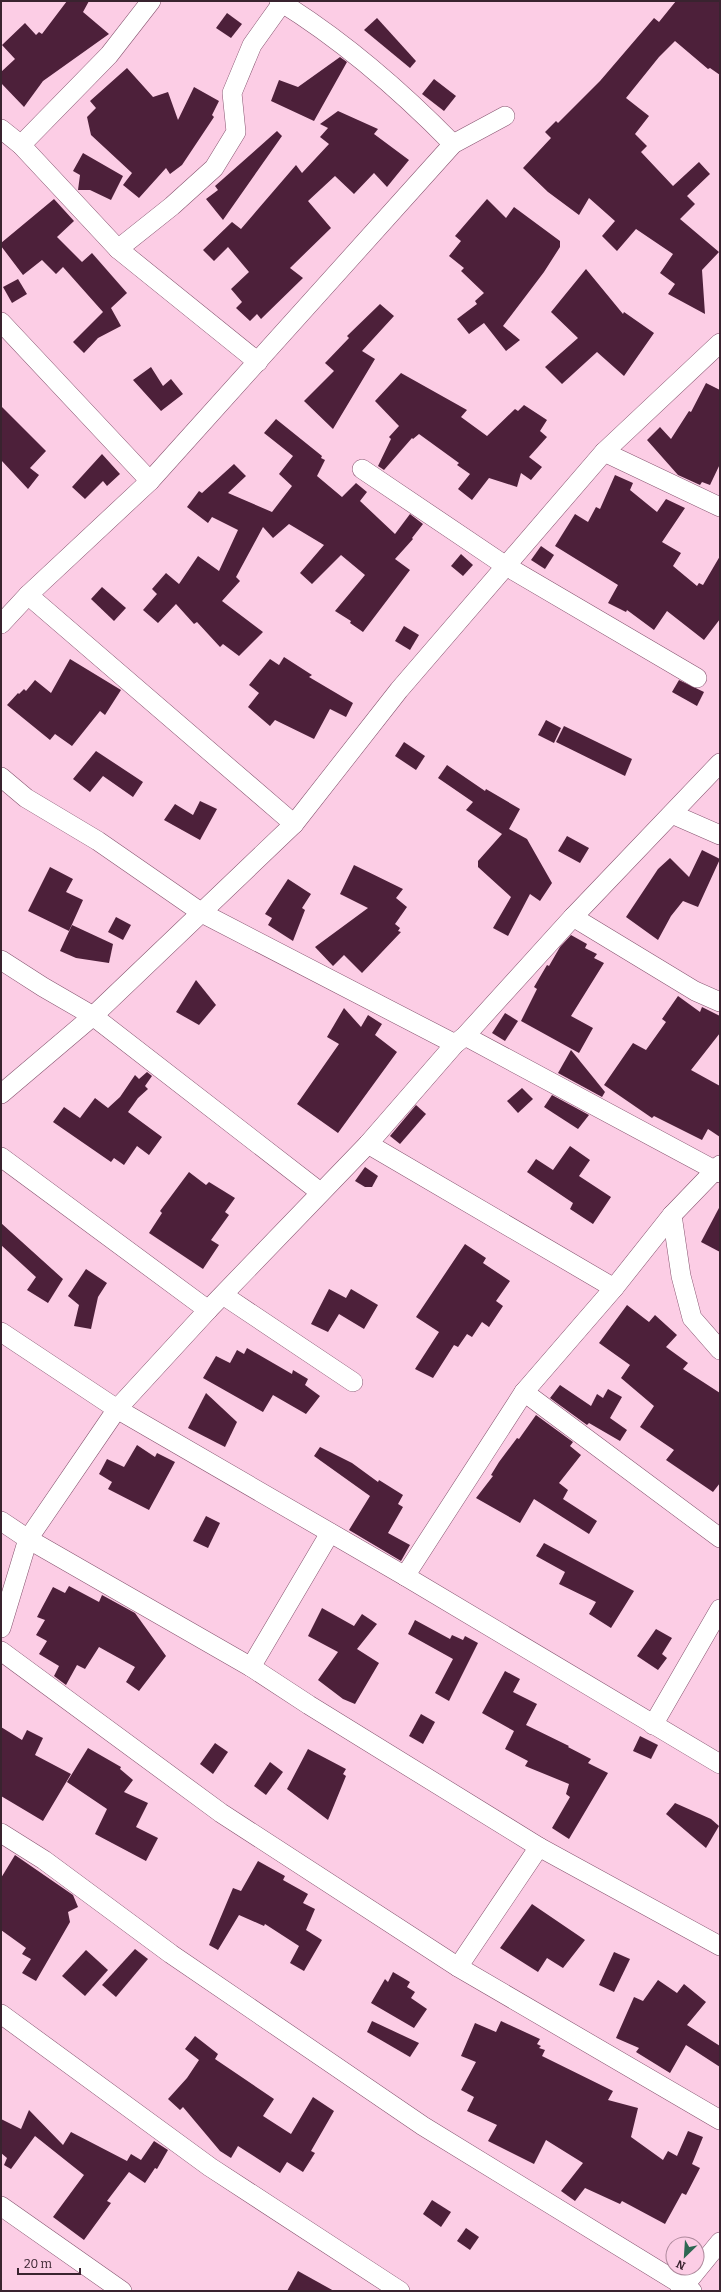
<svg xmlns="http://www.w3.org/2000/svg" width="721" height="2292" font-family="Bitter,serif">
  <rect width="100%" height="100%" fill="#fccde5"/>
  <!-- building -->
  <g fill="#4d203a">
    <polygon points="67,1 89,1 83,12 109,34 43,81 24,107 1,83 1,72 15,59 2,45 25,23 36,35 39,32 42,34"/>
    <polygon points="676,1 720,1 720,75 710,68 708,69 675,41 659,57 626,98 649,116 635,134 647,146 641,152 673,186 699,162 710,174 687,196 695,204 680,219 719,252 702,270 705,314 668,294 675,284 660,273 673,254 636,229 617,251 602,236 615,221 589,198 579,215 548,192 523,168 551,138 545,132 556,121 558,123 600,81 654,18 659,22"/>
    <polygon points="227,13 242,24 231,38 216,28"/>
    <polygon points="377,18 416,61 410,68 364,30"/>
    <polygon points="340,57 347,62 314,121 271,101 279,80 298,87"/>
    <polygon points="127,68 153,97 168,92 178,120 194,87 219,101 212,115 214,117 182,165 170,174 166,168 139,198 123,185 132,173 91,135 87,117 96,108 90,101"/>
    <polygon points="434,79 456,96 444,111 422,94"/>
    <polygon points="338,111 378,129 374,134 409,160 387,187 374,173 354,194 335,176 308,201 331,228 290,268 303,278 261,319 257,314 250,321 236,308 242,302 231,289 249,272 228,247 214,261 203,250 232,222 241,229 296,165 302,173 329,144 320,137 328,128 320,124"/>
    <polygon points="277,131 282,136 223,220 206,199 218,190 215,186"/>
    <polygon points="83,153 123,176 111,200 90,190 78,190 80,175 73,171"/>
    <polygon points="54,199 74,221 57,237 82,262 92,253 127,293 111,308 121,326 98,338 84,353 73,342 103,312 63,267 56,274 42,260 23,275 1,246 1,243"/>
    <polygon points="487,199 506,218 514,207 560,241 560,247 544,272 503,326 520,340 506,351 484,323 469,334 457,319 477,304 475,301 484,293 461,271 464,268 449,256 461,241 455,236"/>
    <polygon points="586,269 623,314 624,312 654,333 624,376 597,352 562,384 545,367 578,338 551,312"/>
    <polygon points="18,279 27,294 12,303 3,287"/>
    <polygon points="380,304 394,316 362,351 375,359 333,429 304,401 334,371 325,363 349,338 347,336"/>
    <polygon points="151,367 163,386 171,379 183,394 161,411 133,380"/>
    <polygon points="401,373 467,410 461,417 487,436 515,409 518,411 524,405 547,420 540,431 547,437 529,457 542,467 531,480 521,473 517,487 489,478 472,500 458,489 470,474 457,465 459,463 419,434 413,439 412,438 384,470 378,466 391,439 389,437 399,426 375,401"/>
    <polygon points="706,383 720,390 720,464 710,485 702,482 700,485 678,475 647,440 660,427 671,439 689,411 691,412"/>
    <polygon points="1,406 46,451 30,468 39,475 28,489 1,460"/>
    <polygon points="276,419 322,456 321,458 325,460 317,476 342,497 356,483 367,492 360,501 395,534 410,514 423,524 412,538 413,539 395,559 410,570 363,632 350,623 351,621 335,611 365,575 341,555 312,584 300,573 324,545 289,524 273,538 263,527 236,577 240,581 222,601 263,632 239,656 223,644 220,647 197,622 194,624 176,604 158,623 143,610 157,594 152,589 166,573 179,584 198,556 219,571 238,530 212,517 208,523 187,507 199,491 202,493 234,464 246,476 228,493 272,512 292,486 279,474 293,456 264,433"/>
    <polygon points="102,454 120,474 107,486 103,481 85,499 72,487"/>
    <polygon points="615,475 633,483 630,490 657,512 666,499 685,508 662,542 681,553 673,566 697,586 699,583 703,585 720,556 720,619 704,640 667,611 654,630 627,610 626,612 608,603 618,585 555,546 575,514 588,522 596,507 600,509"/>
    <polygon points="541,546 554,555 545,569 531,560"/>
    <polygon points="461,554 473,565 463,576 451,566"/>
    <polygon points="102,587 126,608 114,621 91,599"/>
    <polygon points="404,626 419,635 410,650 395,641"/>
    <polygon points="284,657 312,675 309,677 353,703 346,717 330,709 314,739 275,720 270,726 248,707 259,693 249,685 270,659 279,665"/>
    <polygon points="70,659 121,690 105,715 100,711 72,746 55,734 50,740 7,705 18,693 19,694 24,689 26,691 35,680 51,693"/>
    <polygon points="679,680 704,692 697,706 672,692"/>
    <polygon points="546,720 561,728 554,743 538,735"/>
    <polygon points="564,726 632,759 625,776 556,742"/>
    <polygon points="404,742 425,756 416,770 395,756"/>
    <polygon points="96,751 143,782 133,797 103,776 90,792 73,779"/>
    <polygon points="447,765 485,791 486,789 520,809 509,829 527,839 552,883 540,901 530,894 508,936 493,928 511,897 478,867 478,861 502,834 466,810 473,802 438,778"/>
    <polygon points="200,801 217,809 200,840 164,820 175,804 193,815"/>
    <polygon points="567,836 589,848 580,863 558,851"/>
    <polygon points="702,850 720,859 698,907 683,901 671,916 658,940 626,917 658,869 670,858 689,877"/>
    <polygon points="354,865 403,889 396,898 407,907 395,924 400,928 398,931 401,932 362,973 344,955 333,966 315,947 368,908 340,894"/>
    <polygon points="50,867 73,879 66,892 83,900 69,931 28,911"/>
    <polygon points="288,879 311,894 302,908 305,910 293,941 268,925 272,918 265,914"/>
    <polygon points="116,917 131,925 123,940 108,932"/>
    <polygon points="72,925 113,944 109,963 76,958 60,951"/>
    <polygon points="571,935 587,944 585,948 597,954 594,958 604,963 571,1016 593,1028 579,1053 521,1021 537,989 534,987 547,965 549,966 560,947"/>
    <polygon points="196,980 216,1005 199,1025 176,1012"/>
    <polygon points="678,996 700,1012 702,1007 720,1016 720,1033 691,1070 720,1086 720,1137 708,1129 702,1140 654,1116 652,1118 604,1085 633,1043 646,1050 666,1022 662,1019"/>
    <polygon points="344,1008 361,1027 368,1015 382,1024 375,1035 397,1052 338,1133 297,1104 339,1044 327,1037"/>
    <polygon points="505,1013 518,1021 505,1041 492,1033"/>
    <polygon points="571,1050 605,1092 602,1097 558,1073"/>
    <polygon points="147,1072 152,1076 145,1086 148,1089 138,1098 128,1112 162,1137 149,1155 137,1146 124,1165 114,1158 111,1162 53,1122 64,1107 80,1118 95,1098 108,1108 120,1097 135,1075 139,1079"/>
    <polygon points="522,1088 533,1099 518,1113 507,1101"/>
    <polygon points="552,1095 589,1115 578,1129 544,1107"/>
    <polygon points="416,1105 426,1114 400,1144 390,1136"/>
    <polygon points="570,1146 590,1160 579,1176 611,1197 593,1224 570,1209 573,1203 527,1172 536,1159 553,1170"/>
    <polygon points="365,1167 378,1176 372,1187 365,1187 355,1181"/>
    <polygon points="189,1172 206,1185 209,1182 235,1198 225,1212 229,1215 211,1240 219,1245 203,1269 149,1233 162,1213 160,1211"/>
    <polygon points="720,1206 720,1252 701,1242"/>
    <polygon points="1,1223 63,1279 48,1303 27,1290 36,1277 1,1245"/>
    <polygon points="465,1244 486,1258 483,1263 510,1281 496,1301 503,1306 489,1327 482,1322 472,1337 467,1334 458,1347 454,1345 433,1378 415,1369 439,1332 416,1317"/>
    <polygon points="86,1269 107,1283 98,1297 91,1329 74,1326 79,1305 68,1296"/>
    <polygon points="329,1289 346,1298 351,1289 378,1305 364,1329 339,1314 328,1332 311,1324"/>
    <polygon points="627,1305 649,1322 655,1315 677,1335 666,1347 688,1363 683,1369 720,1393 720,1483 713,1492 666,1460 674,1450 640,1427 654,1406 621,1378 630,1365 599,1343"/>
    <polygon points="247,1348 292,1374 293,1370 308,1379 305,1385 320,1396 306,1414 273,1395 263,1412 203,1378 216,1356 230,1363 237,1350 244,1354"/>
    <polygon points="560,1385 591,1406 597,1394 603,1398 608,1389 622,1397 610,1418 627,1430 620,1441 589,1423 587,1425 550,1398"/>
    <polygon points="206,1393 237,1422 225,1447 188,1428"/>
    <polygon points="536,1415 573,1442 570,1446 581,1455 559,1483 568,1490 563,1499 597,1521 589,1534 534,1499 520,1523 476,1498 493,1476 491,1475 499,1462 517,1438 519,1439"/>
    <polygon points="137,1445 155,1457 157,1453 175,1462 149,1510 108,1489 112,1482 99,1474 107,1459 124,1467"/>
    <polygon points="320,1447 352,1463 378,1482 379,1480 403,1495 398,1504 403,1507 388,1533 410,1545 401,1561 349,1530 370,1496 314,1456"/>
    <polygon points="206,1516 220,1523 208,1548 193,1541"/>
    <polygon points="544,1543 634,1591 611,1628 589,1614 596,1602 559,1584 565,1572 536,1556"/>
    <polygon points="69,1586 99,1602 102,1595 135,1613 166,1656 139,1691 126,1682 135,1667 99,1647 85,1669 77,1665 66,1685 54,1676 59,1666 39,1654 47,1641 36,1635 45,1620 37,1617 53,1587 65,1593"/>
    <polygon points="322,1608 354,1626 362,1614 377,1624 357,1649 379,1663 355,1704 343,1699 318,1680 338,1652 308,1636"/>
    <polygon points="415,1620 450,1639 452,1635 463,1640 465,1636 478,1643 449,1701 435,1693 453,1659 408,1634"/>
    <polygon points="656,1629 672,1638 662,1654 667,1658 658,1670 637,1656"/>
    <polygon points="505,1671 520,1679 513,1692 537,1704 526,1725 569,1746 568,1747 591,1759 588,1763 608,1773 569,1839 552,1828 570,1797 566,1794 569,1784 525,1766 528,1761 505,1749 514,1731 482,1713"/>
    <polygon points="421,1714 435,1722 423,1744 409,1736"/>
    <polygon points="1,1727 22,1740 27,1730 43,1738 35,1755 71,1774 43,1821 1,1796"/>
    <polygon points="640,1736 658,1745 651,1759 633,1751"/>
    <polygon points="215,1743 228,1752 213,1774 200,1764"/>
    <polygon points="88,1748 121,1767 120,1769 133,1780 124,1792 148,1803 136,1827 158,1838 146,1861 95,1834 107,1809 67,1782"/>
    <polygon points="308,1749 346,1769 343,1774 346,1776 328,1820 287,1789"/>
    <polygon points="270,1762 283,1772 266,1795 254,1786"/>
    <polygon points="675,1803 711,1819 719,1826 706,1848 666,1814"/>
    <polygon points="15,1855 73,1895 78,1907 68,1912 70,1922 36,1981 22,1973 31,1959 22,1954 26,1948 1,1930 1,1878"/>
    <polygon points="258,1861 285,1876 283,1880 308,1894 303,1903 315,1909 306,1930 322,1940 304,1971 290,1963 299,1946 265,1924 264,1926 239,1915 218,1950 209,1945 233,1888 241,1891"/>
    <polygon points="532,1904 585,1940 563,1968 547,1958 538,1972 500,1948"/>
    <polygon points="135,1949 148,1959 116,1997 102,1985"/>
    <polygon points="86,1950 108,1970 85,1996 62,1976"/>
    <polygon points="614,1952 630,1959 614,1992 599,1985"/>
    <polygon points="393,1972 410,1982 407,1987 415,1992 411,1998 427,2009 414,2028 371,2003 385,1979 388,1982"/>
    <polygon points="658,1980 677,1993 684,1984 706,2002 687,2025 720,2046 720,2067 686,2045 670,2073 636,2052 639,2048 616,2038 634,1997 643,2001"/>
    <polygon points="372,2021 419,2043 410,2057 367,2032"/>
    <polygon points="501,2021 540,2039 537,2044 541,2046 539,2048 545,2050 542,2056 613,2091 608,2100 638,2108 631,2137 663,2160 668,2151 677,2156 688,2131 703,2137 692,2164 700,2168 686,2195 682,2193 665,2224 622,2201 620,2204 585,2188 575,2201 561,2191 583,2163 546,2140 534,2164 488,2141 497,2125 467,2111 474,2097 461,2090 476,2062 461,2056 475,2023 496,2032"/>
    <polygon points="195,2036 218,2054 215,2059 274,2099 263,2116 291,2134 313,2097 334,2111 311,2151 315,2153 303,2172 287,2162 280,2173 238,2146 231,2158 220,2151 183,2107 180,2110 168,2099 187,2078 199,2060 185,2049"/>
    <polygon points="29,2110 63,2145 71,2132 127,2161 131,2154 141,2160 154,2141 168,2150 157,2169 155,2168 145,2183 129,2172 107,2201 111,2203 84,2240 53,2217 84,2175 35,2136 11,2169 4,2165 7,2158 1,2153 1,2119 21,2129"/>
    <polygon points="432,2200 451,2212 441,2227 423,2214"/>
    <polygon points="466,2228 479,2237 470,2250 457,2241"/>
    <polygon points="298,2271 334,2291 287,2291"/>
  </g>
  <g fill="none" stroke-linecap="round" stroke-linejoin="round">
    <!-- minor casing -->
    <g stroke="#86536f" stroke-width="20">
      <g id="minor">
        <path d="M 279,1 C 344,41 400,90 453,144"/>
        <polyline points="1,129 21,145 118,249 258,362"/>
        <polyline points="21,145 109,55 151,1"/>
        <polyline points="118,249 172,206 214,168 236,132 232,93 252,45 282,3"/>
        <polyline points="1,322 150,481"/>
        <polyline points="604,452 720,507"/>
        <polyline points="362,469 506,566 697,678"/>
        <polyline points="28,595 294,824"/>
        <polyline points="1,624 28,595 150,481 453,144 505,116"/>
        <polyline points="1,777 26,798 98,841 202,913 455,1044"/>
        <polyline points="672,814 720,835"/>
        <polyline points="573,917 695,991 720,1002"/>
        <polyline points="1,960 43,987 93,1016 320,1192"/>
        <polyline points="465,1036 720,1173"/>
        <polyline points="1,1094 93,1016 294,824 399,690 604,452 720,343"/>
        <polyline points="368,1144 614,1288"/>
        <polyline points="1,1157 208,1310"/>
        <polyline points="672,1215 681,1276 692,1318 720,1350"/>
        <polyline points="223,1295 353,1382"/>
        <polyline points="1,1332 117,1409 405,1576 720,1764"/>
        <polyline points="524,1392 720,1538"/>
        <polyline points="1,1521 28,1539 251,1667 309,1705 539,1847 720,1946"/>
        <polyline points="405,1576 524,1392 614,1288 672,1215 720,1165"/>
        <polyline points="1,1628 28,1539 117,1409 208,1310 368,1144 455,1044 465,1036 573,917 720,763"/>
        <polyline points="1,1651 221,1813 458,1967 720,2120"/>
        <polyline points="251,1667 330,1533"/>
        <polyline points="653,1725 720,1609"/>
        <polyline points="1,1833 44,1860 171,1954 423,2126 692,2291"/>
        <polyline points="458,1967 539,1847"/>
        <polyline points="1,2014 210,2167 400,2291"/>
        <polyline points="1,2206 122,2291"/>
        <polyline points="680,2291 720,2242"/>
      </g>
    </g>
    <!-- minor -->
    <use href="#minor" stroke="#fff" stroke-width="19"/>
  </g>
  <!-- border -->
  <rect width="721" height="2292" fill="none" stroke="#39232f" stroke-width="4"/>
  <!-- north arrow -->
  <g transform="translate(685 2256) rotate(205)"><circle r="19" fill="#fccde5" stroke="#ae899c"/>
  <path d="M0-3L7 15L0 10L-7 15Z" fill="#2d6852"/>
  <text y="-6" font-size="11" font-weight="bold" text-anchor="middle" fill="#39232f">N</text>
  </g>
  <!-- scale -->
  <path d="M18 2268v6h62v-6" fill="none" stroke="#39232f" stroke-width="2"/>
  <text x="24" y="2268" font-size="12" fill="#39232f" stroke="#fccde5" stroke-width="3" paint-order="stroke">20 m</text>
</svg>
